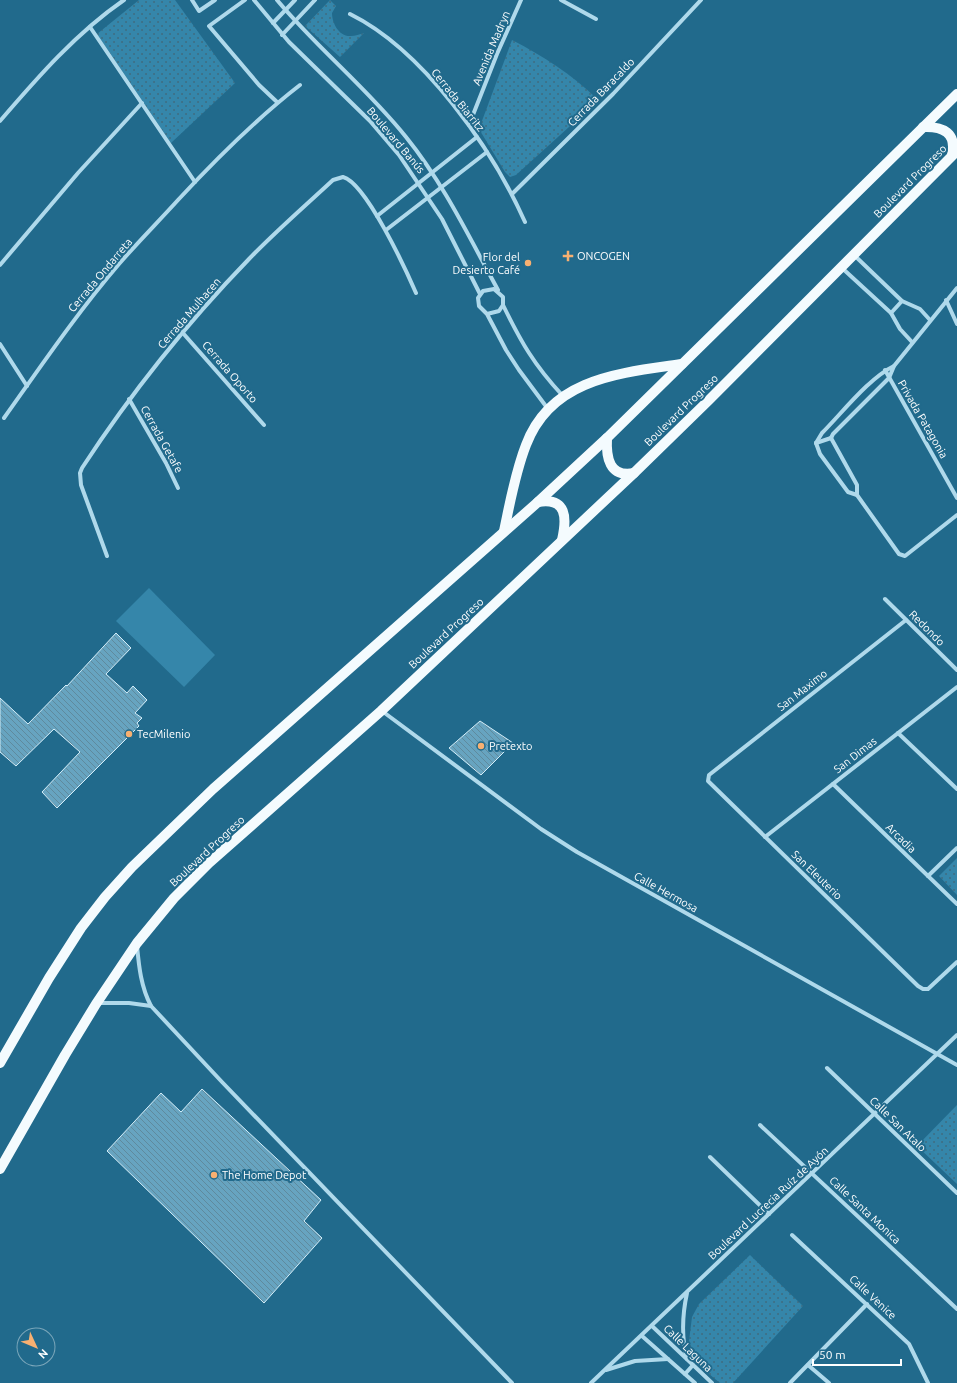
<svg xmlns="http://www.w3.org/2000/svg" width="957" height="1383" font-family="Ubuntu,sans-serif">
  <defs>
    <pattern id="green-dots" width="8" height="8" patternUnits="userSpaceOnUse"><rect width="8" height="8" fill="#3586aa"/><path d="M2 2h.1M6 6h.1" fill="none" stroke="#3f6c80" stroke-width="1.8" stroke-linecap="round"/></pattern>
    <pattern id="building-back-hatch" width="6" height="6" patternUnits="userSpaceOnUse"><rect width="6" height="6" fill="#67a4c0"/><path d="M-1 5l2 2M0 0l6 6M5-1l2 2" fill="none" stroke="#5f8a9d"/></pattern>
  </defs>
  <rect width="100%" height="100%" fill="#216a8c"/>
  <!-- green -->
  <g fill="url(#green-dots)">
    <polygon points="139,0 175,0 235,83 171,143 97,34"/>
    <path d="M 330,0 L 336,6 L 332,13 C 332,23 339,37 351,36 C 355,36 360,34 364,33 L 340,57 L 305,26 Z"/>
    <path d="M 512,40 C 543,56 571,74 596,98 L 569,127 L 516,175 L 510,177 L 505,172 L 479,129 Z"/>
    <polygon points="957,858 957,895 939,876"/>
    <polygon points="957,1105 957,1184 917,1146"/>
    <polygon points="750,1255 803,1306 733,1383 720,1383 703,1369 693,1355 689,1341 692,1317 699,1304"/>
  </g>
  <!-- pitch -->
  <polygon fill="#3586aa" points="149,588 215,655 184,687 116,621"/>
  <!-- building -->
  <g fill="url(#building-back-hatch)" stroke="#d4edf8">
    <polygon points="116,633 131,648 106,674 127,693 133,686 147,700 135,713 142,718 137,723 139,726 57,808 42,792 80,752 54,729 16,766 0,752 0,698 28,724 66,685 67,686"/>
    <polygon points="480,721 513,743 481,775 449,748"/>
    <polygon points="202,1089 321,1200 304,1221 322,1238 264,1303 107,1151 161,1093 181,1112"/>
  </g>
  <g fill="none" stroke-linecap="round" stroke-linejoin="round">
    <!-- street -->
    <g stroke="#afd9eb" stroke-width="4">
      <polyline points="192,0 199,11 215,0"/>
      <polyline points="245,0 209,26 259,85 277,102"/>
      <polyline points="254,0 289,42 370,121 399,155 442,219 480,294"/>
      <path d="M 277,0 C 317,48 367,88 406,137 C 444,184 469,237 498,290"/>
      <polyline points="561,0 596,19"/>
      <path d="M 350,14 C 423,50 492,148 525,222"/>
      <polyline points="273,23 295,0"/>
      <polyline points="90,27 195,182"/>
      <polyline points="282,35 315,0"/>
      <path d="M 0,121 C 37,78 77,32 124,0"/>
      <polyline points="469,125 497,54 521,0"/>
      <polyline points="512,194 613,94 701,0"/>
      <polyline points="377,216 477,137"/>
      <polyline points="386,230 487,152"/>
      <polyline points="854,255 902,301 920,309 930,320"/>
      <polyline points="0,265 78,173 142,103"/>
      <polyline points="842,268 891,313 900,329 912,342"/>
      <polyline points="946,300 957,324"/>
      <path d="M 503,305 C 521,342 534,365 563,396"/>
      <polyline points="891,313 902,301"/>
      <polyline points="487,314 499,311 503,305 503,297 494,289 483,291 478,298 479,306 487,314 506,350 519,370 548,409"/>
      <polyline points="182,332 264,425"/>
      <polyline points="0,344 27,386"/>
      <polyline points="885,370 957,498"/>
      <polyline points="129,399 166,463 178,488"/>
      <path d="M 4,418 C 41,366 77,313 119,264 C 138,242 159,221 178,200 C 216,159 256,119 300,85"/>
      <polyline points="831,438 833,434 889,378 894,366 957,288"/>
      <polyline points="831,438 857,485 857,495"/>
      <polyline points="816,443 820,454 848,492 857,495 899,554 905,556 957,515"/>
      <path d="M 816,443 L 822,433 C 842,413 869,378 894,366"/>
      <polyline points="816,443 831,438"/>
      <path d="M 107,556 L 81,485 L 80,473 L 82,468 C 131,393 187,323 249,259 C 276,231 305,206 333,180 L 343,177 C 366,183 406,270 416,293"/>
      <polyline points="885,599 957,670"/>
      <polyline points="906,620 709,775 708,781 918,986 923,989 928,989 957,962"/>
      <polyline points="382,711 541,829 577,852 957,1065"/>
      <polyline points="898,733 957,789"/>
      <polyline points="833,784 957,904"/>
      <polyline points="765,837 957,687"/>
      <polyline points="928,876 957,848"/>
      <path d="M 137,946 C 139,967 141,987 151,1006 L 222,1082 L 512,1383"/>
      <polyline points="98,1003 129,1003 151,1006"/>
      <polyline points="827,1068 957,1193"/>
      <polyline points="760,1125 957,1309"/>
      <polyline points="710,1157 769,1214"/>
      <polyline points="792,1235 909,1344 928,1383"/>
      <polyline points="652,1326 712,1383"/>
      <polyline points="642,1336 695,1383"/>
      <path d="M 687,1359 C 681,1336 682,1316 687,1293"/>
      <polyline points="808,1365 829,1383"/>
      <polyline points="606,1370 635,1361 668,1359"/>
      <polyline points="685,1374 693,1365"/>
      <polyline points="591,1383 957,1035"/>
      <polyline points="790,1383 867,1304"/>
    </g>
    <!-- primary -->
    <g stroke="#f4fbfe" stroke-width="10">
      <path d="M 923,127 C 943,126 957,133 952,155"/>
      <path d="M 607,438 C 606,457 609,478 634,473"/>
      <path d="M 538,502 C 567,497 567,518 562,540"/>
      <path d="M 504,531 C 510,503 515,473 526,445 C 551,378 620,373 682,364"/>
      <polyline points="0,1063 49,978 81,928 105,897 132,867 213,789 538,502 607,438 957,94"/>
      <polyline points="0,1169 65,1055 96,1004 137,943 174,898 209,863 381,711 634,473 709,400 957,151"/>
    </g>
  </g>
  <!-- markers -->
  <g fill="#f8b071" stroke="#216a8c" stroke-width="1.5">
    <path d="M566 250h4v4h4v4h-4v4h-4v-4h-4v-4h4z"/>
    <circle cx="528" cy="263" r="4"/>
    <circle cx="129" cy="734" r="4"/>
    <circle cx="481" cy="746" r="4"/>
    <circle cx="214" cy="1175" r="4"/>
  </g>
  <g text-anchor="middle" stroke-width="4" stroke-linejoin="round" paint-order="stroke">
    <!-- street labels -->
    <g font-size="11" fill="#fff" stroke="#216a8c">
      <text transform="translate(491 48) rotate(-67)" y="4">Avenida Madryn</text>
      <text transform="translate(601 92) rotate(-46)" y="4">Cerrada Baracaldo</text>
      <text transform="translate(458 100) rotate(51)" y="4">Cerrada Biarritz</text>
      <text transform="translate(396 140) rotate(50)" y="4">Boulevard Banús</text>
      <text transform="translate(910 181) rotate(-45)" y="4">Boulevard Progreso</text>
      <text transform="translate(100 275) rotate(-50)" y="4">Cerrada Ondarreta</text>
      <text transform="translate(189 313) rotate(-49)" y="4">Cerrada Mulhacen</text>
      <text transform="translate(230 372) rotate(49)" y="4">Cerrada Oporto</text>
      <text transform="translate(681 410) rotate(-44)" y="4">Boulevard Progreso</text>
      <text transform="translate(923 419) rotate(60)" y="4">Privada Patagonia</text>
      <text transform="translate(162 439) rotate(61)" y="4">Cerrada Getafe</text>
      <text transform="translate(927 628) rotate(45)" y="4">Redondo</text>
      <text transform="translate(446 633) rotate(-43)" y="4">Boulevard Progreso</text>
      <text transform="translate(802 690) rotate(-38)" y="4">San Maximo</text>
      <text transform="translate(855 755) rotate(-38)" y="4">San Dimas</text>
      <text transform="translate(901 838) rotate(44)" y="4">Arcadia</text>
      <text transform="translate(207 851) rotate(-43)" y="4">Boulevard Progreso</text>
      <text transform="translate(817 875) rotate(44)" y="4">San Eleuterio</text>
      <text transform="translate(666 892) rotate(29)" y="4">Calle Hermosa</text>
      <text transform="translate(898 1124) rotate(44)" y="4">Calle San Atalo</text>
      <text transform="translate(768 1203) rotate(-43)" y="4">Boulevard Lucrecia Ruíz de Ayón</text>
      <text transform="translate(865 1210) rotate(43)" y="4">Calle Santa Monica</text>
      <text transform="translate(873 1297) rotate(43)" y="4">Calle Venice</text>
      <text transform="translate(688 1348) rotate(44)" y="4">Calle Laguna</text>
    </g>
    <!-- poi labels -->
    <g font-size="11" fill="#fff" stroke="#216a8c" text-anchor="start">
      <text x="577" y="260">ONCOGEN</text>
      <text x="520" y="261" text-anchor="end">Flor del<tspan x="520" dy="13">Desierto Café</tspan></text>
      <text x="137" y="738">TecMilenio</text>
      <text x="489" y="750">Pretexto</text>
      <text x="222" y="1179">The Home Depot</text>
    </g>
  </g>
  <!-- north arrow -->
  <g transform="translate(36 1347) rotate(134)"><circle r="19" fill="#216a8c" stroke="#7aa6ba"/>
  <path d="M0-3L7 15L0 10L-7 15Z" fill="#f8b071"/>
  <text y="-6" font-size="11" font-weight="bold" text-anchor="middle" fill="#ffffff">N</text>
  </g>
  <!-- scale -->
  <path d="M813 1359v6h88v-6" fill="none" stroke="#ffffff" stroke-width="2"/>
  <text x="819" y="1359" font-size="12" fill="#ffffff" stroke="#216a8c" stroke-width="3" paint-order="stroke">50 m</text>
</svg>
